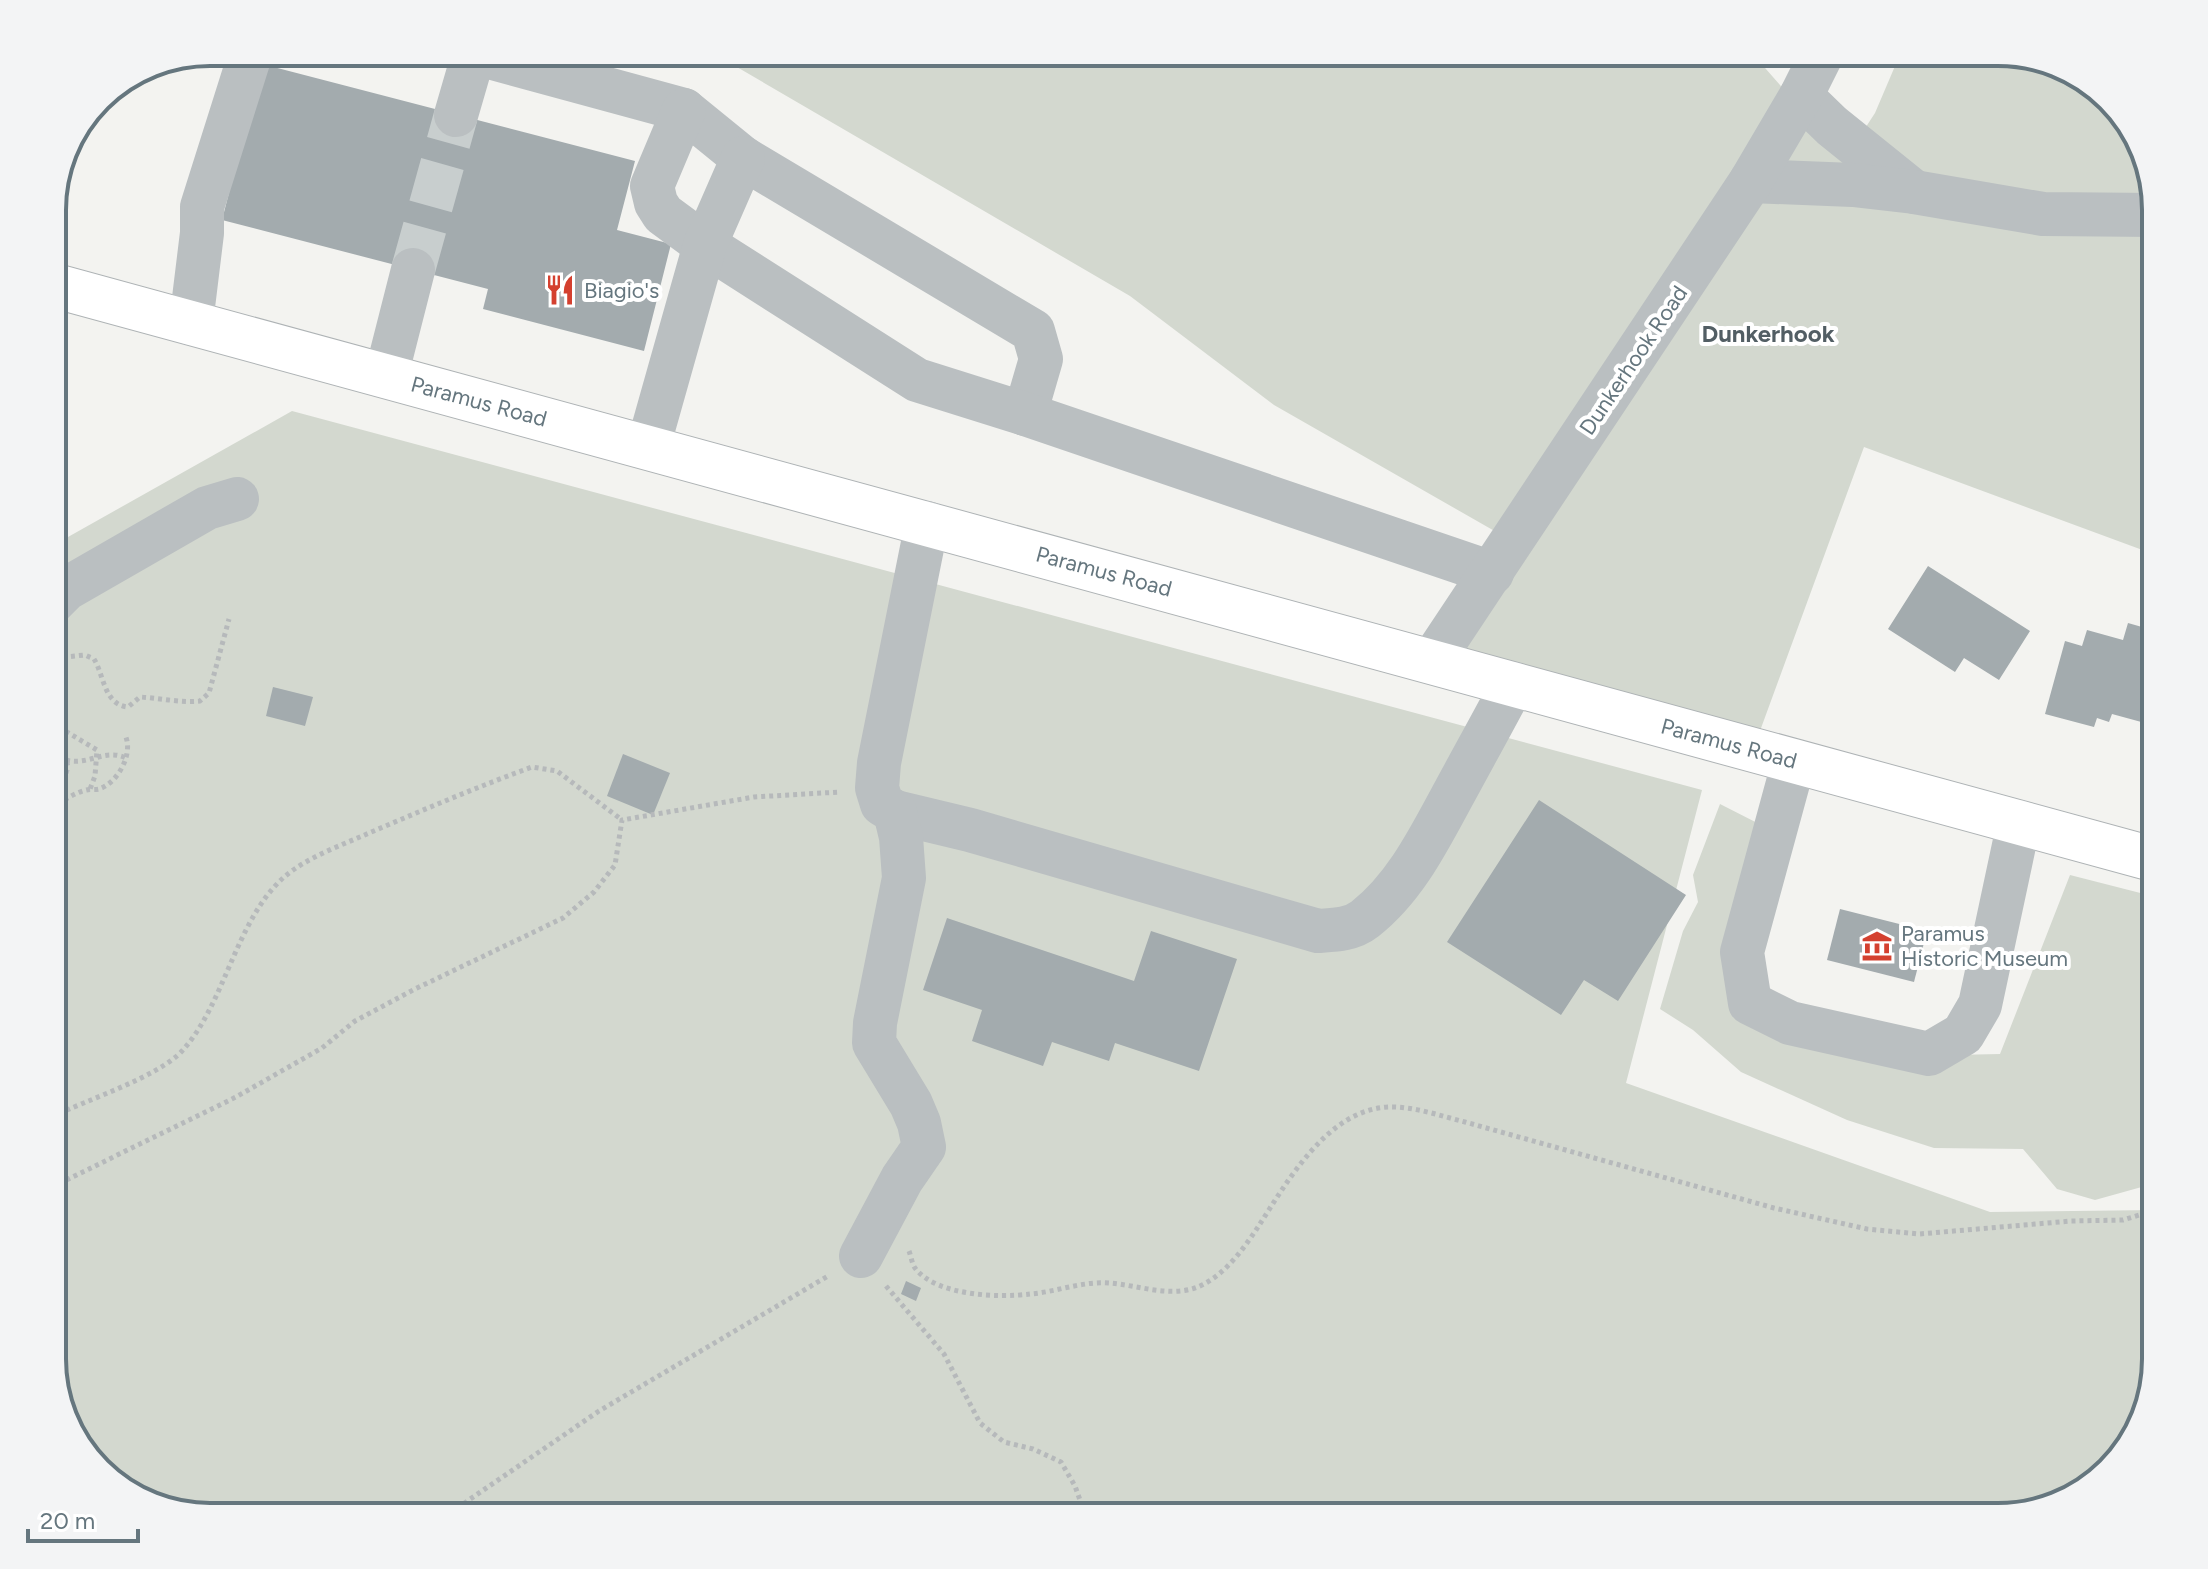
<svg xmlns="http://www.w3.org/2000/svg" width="2208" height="1569" font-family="Figtree,sans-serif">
  <rect width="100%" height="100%" fill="#f3f3f0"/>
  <!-- green -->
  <g fill="#d3d8cf">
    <polygon points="711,52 1751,52 1845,159 1875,113 1901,52 1999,52 2094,84 2140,140 2156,209 2156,555 1864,447 1753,750 1432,661 1512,541 1274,405 1130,296"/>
    <polygon points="292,411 1702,790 1626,1083 1990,1212 2156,1210 2156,1360 2124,1455 2068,1501 1998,1517 209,1517 114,1485 68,1429 52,1369 52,546"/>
    <polygon points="1720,804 1773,831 1752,997 1953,1055 2000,1054 2070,875 2156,897 2156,1183 2095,1200 2057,1189 2023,1149 1934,1148 1847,1120 1741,1072 1693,1030 1660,1009 1683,931 1698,902 1693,875"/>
  </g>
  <!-- building -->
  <g fill="#a3abae">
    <polygon points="262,64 635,161 617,230 671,244 644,351 483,309 488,289 222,220"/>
    <polygon points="1928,566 2030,631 1999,680 1964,658 1955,672 1888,629"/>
    <polygon points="2128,623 2156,631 2156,726 2112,714 2109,722 2097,718 2094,727 2045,714 2065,641 2082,646 2087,630 2123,640"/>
    <polygon points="273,687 313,697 305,726 266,716"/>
    <polygon points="623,754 670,773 653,815 607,796"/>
    <polygon points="1539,800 1686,895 1618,1001 1584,980 1561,1015 1447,942"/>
    <polygon points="1840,909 1927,931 1914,982 1827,960"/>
    <polygon points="947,918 1134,981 1151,931 1237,959 1199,1071 1115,1043 1109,1061 1052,1042 1043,1066 972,1041 982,1010 923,990"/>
    <polygon points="906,1281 921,1288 916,1301 901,1294"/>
  </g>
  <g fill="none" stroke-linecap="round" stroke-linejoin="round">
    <!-- minor-tunnel -->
    <polyline stroke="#c8cece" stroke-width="44" stroke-dasharray="44 22" stroke-linecap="butt" points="413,270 456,115"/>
    <!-- major casing -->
    <g stroke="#aeb3b5" stroke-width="46">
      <polyline id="major" points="52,285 2156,860"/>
    </g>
    <!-- path -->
    <g stroke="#b6b9bb" stroke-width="5" stroke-dasharray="4 4" stroke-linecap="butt">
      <path d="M 55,642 L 65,657 L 85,655 L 94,659 C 104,675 104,705 128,707 L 140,697 C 159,698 181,703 200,701 L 209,693 L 229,619"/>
      <polyline points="52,691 56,680 52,670"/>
      <polyline points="52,723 97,750 95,776 90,789"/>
      <path d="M 66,760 C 88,766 105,748 126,758"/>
      <polyline points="52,776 65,776 68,767 62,743 66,730"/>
      <path d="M 52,810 C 62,801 74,793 86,790 C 90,789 95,790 99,789 C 118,783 134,753 125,735"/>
      <path d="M 52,1117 C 86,1100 158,1077 182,1051 C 225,1004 235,922 283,878 C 307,857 340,846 369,833 C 423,810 477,787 532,767 L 557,771 L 622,820"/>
      <polyline points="52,1187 236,1097 322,1048 355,1021 415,989 563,918 594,892 615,865 622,820 754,797 840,792"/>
      <path d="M 909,1251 C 911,1256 912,1264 915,1268 C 936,1296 999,1298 1030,1294 C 1056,1292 1082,1281 1109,1283 C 1139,1285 1175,1300 1204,1284 C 1227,1272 1244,1248 1258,1227 C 1287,1182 1327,1110 1388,1107 C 1413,1106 1441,1116 1465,1122 L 1774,1208 L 1867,1229 L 1919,1234 L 2071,1221 L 2123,1220 L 2156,1210"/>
      <polyline points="886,1286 944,1354 980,1423 1004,1442 1033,1449 1061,1462 1075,1486 1086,1517"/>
      <polyline points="444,1517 599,1411 828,1276"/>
    </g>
    <!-- minor -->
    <g stroke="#babfc1" stroke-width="44">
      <polyline points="471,52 684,110 743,158 1033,331 1041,359 1025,414"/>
      <polyline points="1801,96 1832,126 1914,192"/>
      <polyline points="684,110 652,186 656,203 663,214 705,245 917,380 1025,414 1492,573"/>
      <polyline points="456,115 474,53"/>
      <polyline points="1751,181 1853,185 1914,192 2043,214 2156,215"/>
      <polyline points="191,323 202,233 202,207 251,52"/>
      <polyline points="386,376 413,270"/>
      <polyline points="648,447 705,245 743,158"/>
      <polyline points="52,603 66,589 207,508 237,499"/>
      <polyline points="1432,661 1751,181 1801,96 1823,52"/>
      <polyline points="1794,761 1742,952 1750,1003 1790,1023 1929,1054 1963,1034 1980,1005 2019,822"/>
      <path d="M 895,812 L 970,830 L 1318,931 C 1334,930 1351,930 1365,919 C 1406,887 1430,837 1454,793 C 1474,756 1494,720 1513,684"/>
      <polyline points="861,1256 902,1179 924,1147 919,1123 911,1104 874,1043 875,1023 904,878 901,837 895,812 882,804 877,788 879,763 927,523"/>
    </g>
    <!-- major -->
    <use href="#major" stroke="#fff" stroke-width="44"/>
  </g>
  <!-- icons -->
  <defs>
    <g id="restaurant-bare" transform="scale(2.4)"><path d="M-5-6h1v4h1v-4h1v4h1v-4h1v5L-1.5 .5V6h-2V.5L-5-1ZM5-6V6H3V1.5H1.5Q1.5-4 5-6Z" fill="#d4402f" stroke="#fff" stroke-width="2.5" paint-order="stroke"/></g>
    <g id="museum-bare" transform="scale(2.4)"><path d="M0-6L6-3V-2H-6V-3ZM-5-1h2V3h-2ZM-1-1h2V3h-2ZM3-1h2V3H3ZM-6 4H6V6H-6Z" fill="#d4402f" stroke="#fff" stroke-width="2.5" paint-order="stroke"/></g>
  </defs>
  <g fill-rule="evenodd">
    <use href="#restaurant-bare" x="560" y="290"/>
    <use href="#museum-bare" x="1877" y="946"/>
  </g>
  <g text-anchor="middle" stroke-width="8" stroke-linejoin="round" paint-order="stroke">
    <!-- poi labels -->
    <g font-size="22" fill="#65767e" stroke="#fff" text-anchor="start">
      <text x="584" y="298">Biagio's</text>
      <text x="1901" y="941">Paramus<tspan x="1901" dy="25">Historic Museum</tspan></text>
    </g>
    <!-- street labels -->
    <g font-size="22" fill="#65767e" stroke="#fff">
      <text transform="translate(1633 360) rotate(-56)" y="8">Dunkerhook Road</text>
      <text transform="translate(479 401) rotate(15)" y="8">Paramus Road</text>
      <text transform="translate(1104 571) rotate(15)" y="8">Paramus Road</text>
      <text transform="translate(1729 743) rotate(15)" y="8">Paramus Road</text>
    </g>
    <!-- neighbourhood labels -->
    <g font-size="24" font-weight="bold" fill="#525e64" stroke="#fff">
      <text x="1768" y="342">Dunkerhook</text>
    </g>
  </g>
  <!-- crop -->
  <path d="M0 0H2208V1569H0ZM210 66H1998A144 144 0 0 1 2142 210V1359A144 144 0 0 1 1998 1503H210A144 144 0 0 1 66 1359V210A144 144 0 0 1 210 66Z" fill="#f3f4f5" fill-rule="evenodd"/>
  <path fill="none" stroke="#65767e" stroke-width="4" d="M210 66H1998A144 144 0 0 1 2142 210V1359A144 144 0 0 1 1998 1503H210A144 144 0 0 1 66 1359V210A144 144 0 0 1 210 66Z"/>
  <!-- scale -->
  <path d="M28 1529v12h110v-12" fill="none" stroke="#65767e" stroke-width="4"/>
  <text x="40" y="1529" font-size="24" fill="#65767e" stroke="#ffffff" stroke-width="6" paint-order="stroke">20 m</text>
</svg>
